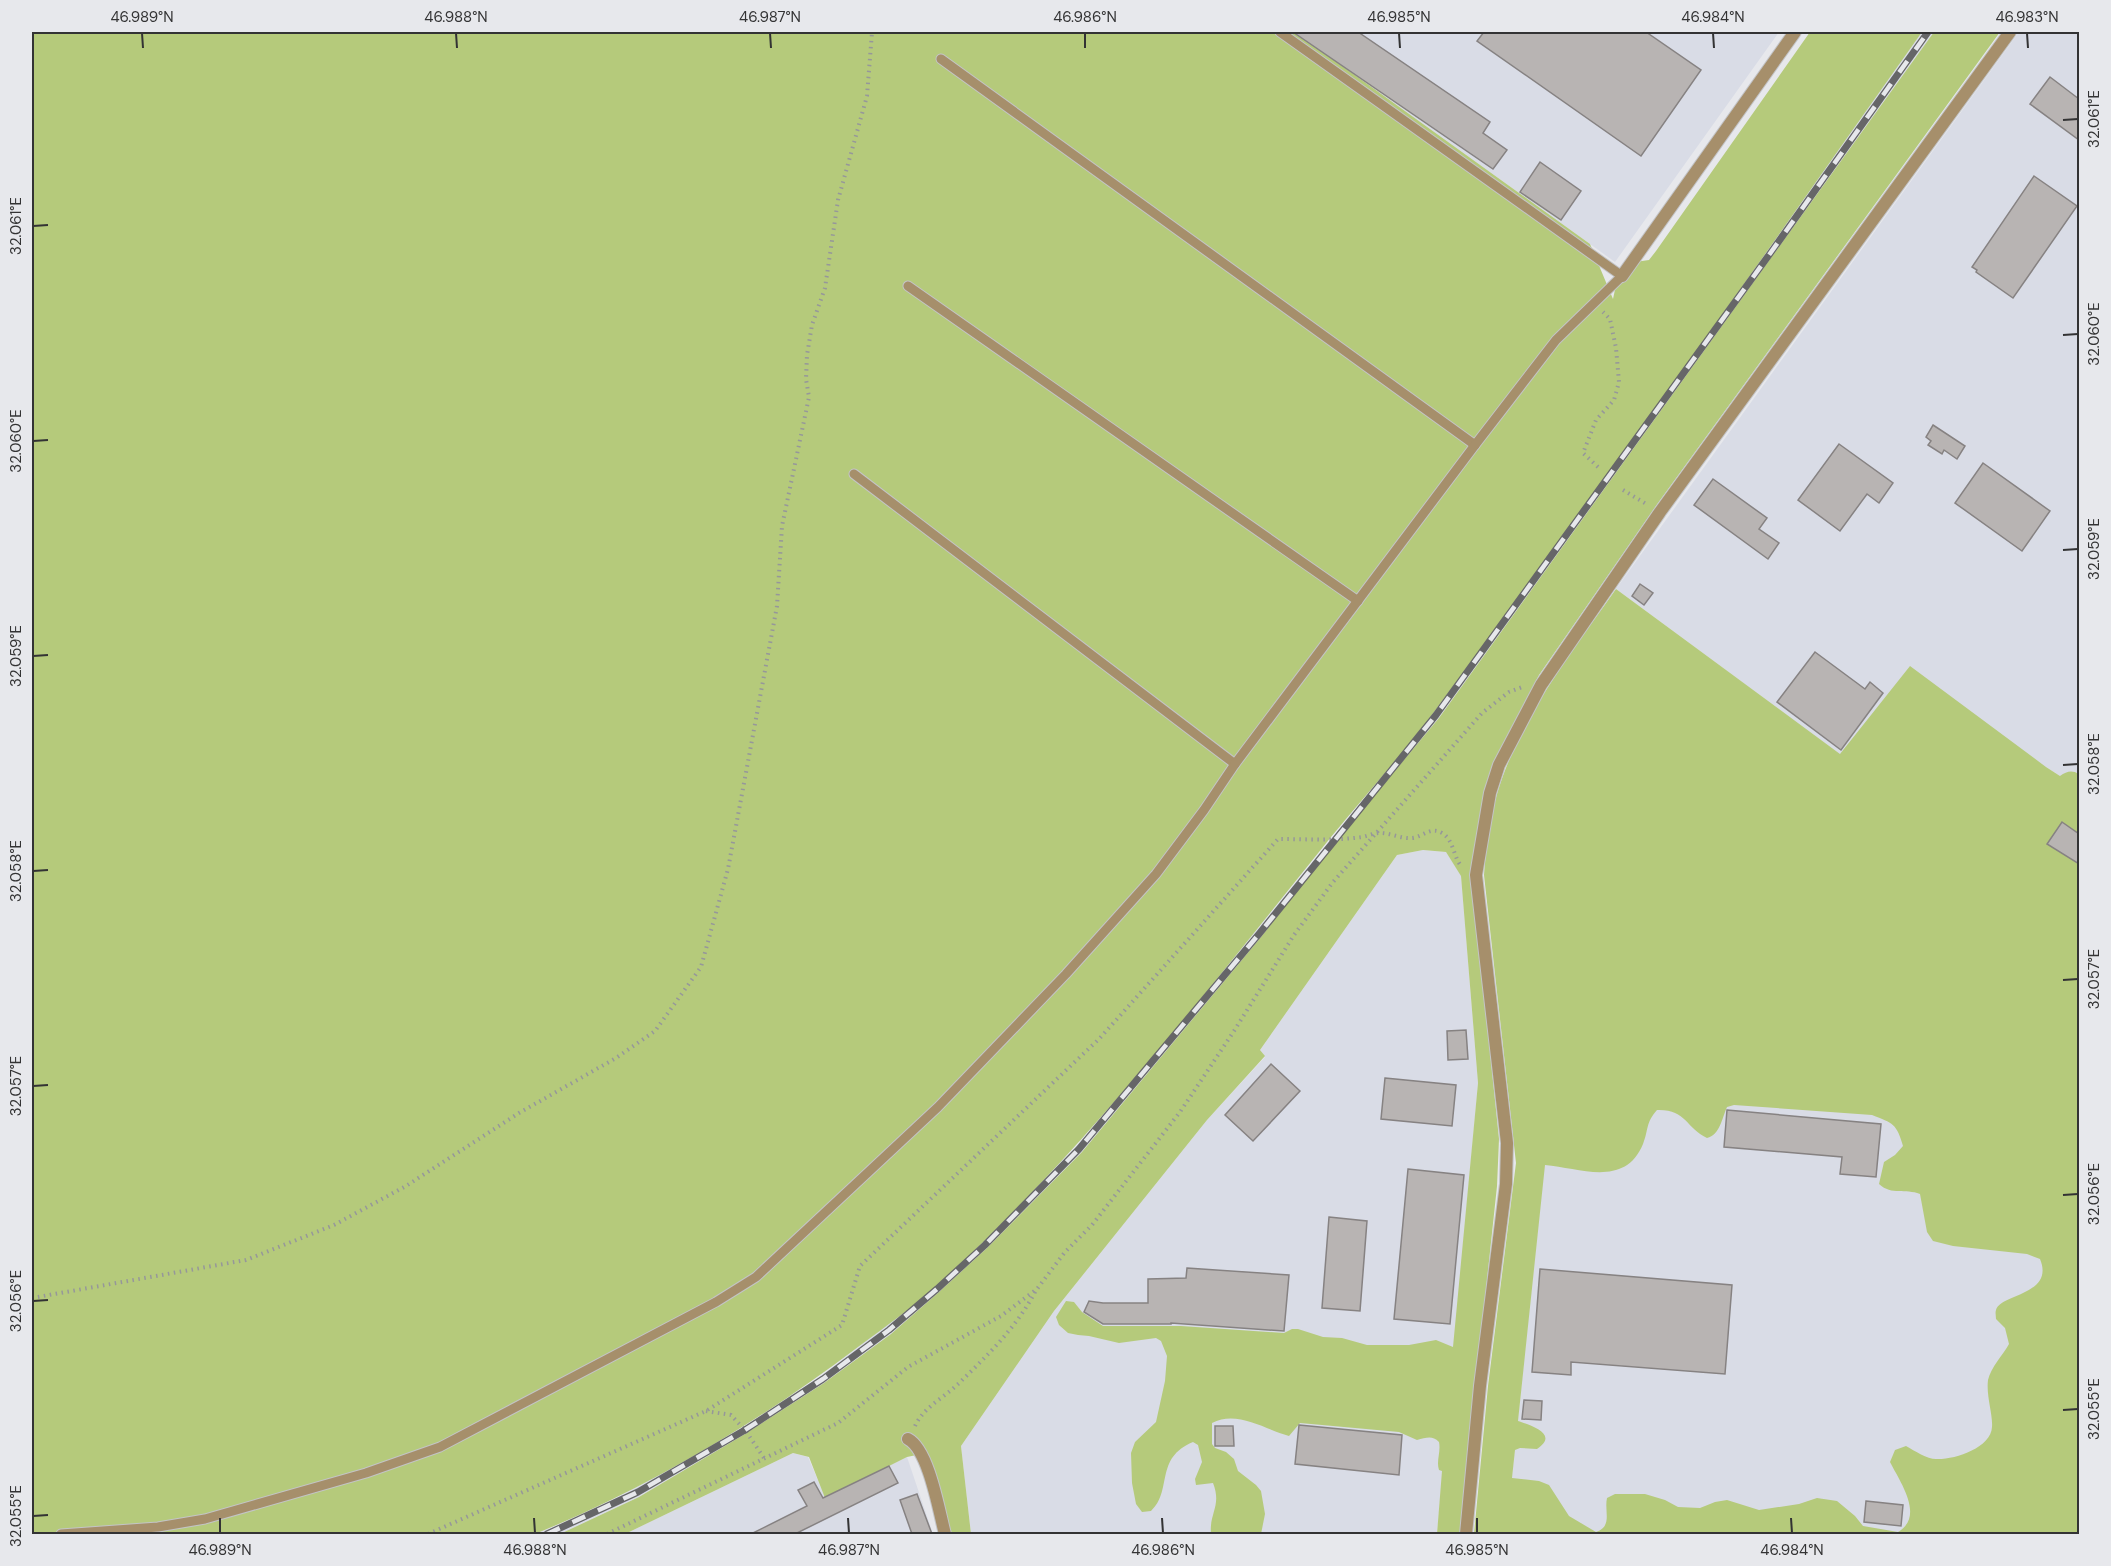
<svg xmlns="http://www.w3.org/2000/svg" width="2111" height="1566" font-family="'DM Sans',sans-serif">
  <rect width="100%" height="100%" fill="#e7e8ec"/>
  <!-- built -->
  <g fill="#d9dce6">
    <polygon points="1295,32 1779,32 1615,262"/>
    <polygon points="1922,32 1934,32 1439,718 1337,840 1261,937 1082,1152 987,1248 939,1292 891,1334 824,1383 745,1434 639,1497 560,1534 535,1534 579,1517 637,1487 742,1428 822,1375 936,1287 1076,1147 1256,931 1434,713 1632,440"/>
    <polygon points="2019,32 2079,32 2079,788 2046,767 1841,755 1616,589"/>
    <polygon points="1423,850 1446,852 1461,875 1478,1083 1437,1534 971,1534 961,1446 1054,1311 1207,1120 1265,1057 1260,1050 1397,855"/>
    <polygon points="1555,1062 2064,1114 2055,1534 1506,1534"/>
    <polygon points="793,1453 808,1457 825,1497 907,1457 933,1534 625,1534"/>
  </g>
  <!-- green -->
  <g fill="#b5ca7b" fill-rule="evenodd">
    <path d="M 32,32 L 1295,32 L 1590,244 L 1613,299 L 1616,285 L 1635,262 L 1649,260 L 1656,251 L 1810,32 L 1922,32 C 1762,258 1603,486 1437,708 C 1404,753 1366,794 1331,837 C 1207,991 1086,1149 940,1283 C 915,1306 886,1326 858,1347 C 759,1422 650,1487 535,1534 L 32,1534 Z"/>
    <path d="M 1934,32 L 2000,32 L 1658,503 L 1539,675 L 1511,730 L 1486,792 L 1475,844 L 1472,876 L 1499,1139 L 1497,1186 L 1460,1534 L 1437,1534 L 1442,1471 L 1439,1470 C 1436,1461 1441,1452 1439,1442 C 1432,1435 1426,1438 1417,1440 L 1399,1432 L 1300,1423 L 1289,1436 C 1264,1429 1237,1410 1212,1423 L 1212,1444 L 1215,1448 L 1226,1452 L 1234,1459 L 1238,1471 L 1256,1485 L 1261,1491 L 1265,1514 L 1261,1534 L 1211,1534 C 1209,1513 1222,1506 1213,1483 L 1196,1485 L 1195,1479 L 1202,1462 L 1198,1445 L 1193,1442 C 1154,1458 1173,1491 1151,1511 L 1142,1512 L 1136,1504 L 1132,1483 L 1131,1453 L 1135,1442 L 1156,1422 L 1165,1381 L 1167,1356 L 1161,1341 L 1156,1338 L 1119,1343 L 1089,1336 L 1078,1335 L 1068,1333 L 1059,1325 L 1056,1317 L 1066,1301 L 1074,1302 L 1082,1312 L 1103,1326 L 1181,1326 L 1284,1333 L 1292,1329 L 1298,1329 L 1323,1337 L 1342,1338 L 1367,1345 L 1409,1345 L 1436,1340 L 1453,1347 L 1478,1083 L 1461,876 L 1446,852 L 1423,850 L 1397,855 L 1260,1050 L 1265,1056 L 1207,1120 L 1054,1311 L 961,1446 L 971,1534 L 950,1534 L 926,1453 L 907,1457 L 825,1498 L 809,1457 L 793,1453 L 625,1534 L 560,1534 L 639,1497 L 745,1434 L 824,1383 L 891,1334 L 939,1292 L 987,1248 L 1082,1152 L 1261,937 L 1337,840 L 1439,718 Z"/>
    <path d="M 1616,589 L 1840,754 L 1910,666 L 2046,767 L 2060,776 C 2067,771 2072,770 2079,774 L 2079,1534 L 1474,1534 L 1488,1386 L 1516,1163 L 1484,875 C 1486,848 1489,820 1497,794 C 1520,717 1571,653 1616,589 ZM 1734,1105 L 1872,1115 C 1893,1123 1897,1124 1903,1146 L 1895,1155 L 1884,1162 L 1879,1184 C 1892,1196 1905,1188 1920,1194 L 1927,1232 L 1933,1241 L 1953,1246 L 2027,1254 L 2040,1259 C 2055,1295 2000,1294 1996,1310 C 1995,1313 1996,1316 1996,1319 L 2005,1328 L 2009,1344 C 2003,1355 1991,1367 1988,1380 C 1986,1396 1993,1414 1992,1427 C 1991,1448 1954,1460 1936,1459 C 1927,1459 1915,1451 1906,1446 L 1895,1450 L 1890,1462 C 1900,1482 1925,1516 1898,1532 L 1863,1526 L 1855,1516 L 1837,1501 L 1817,1498 L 1799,1504 L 1759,1510 L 1727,1500 L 1715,1502 L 1700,1508 L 1678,1507 L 1665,1500 L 1645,1494 L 1615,1494 L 1607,1498 C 1604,1512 1613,1526 1596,1532 L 1569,1516 L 1549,1485 L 1539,1481 L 1512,1478 L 1515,1450 L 1520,1448 L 1537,1449 C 1560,1434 1530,1425 1518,1421 L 1545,1165 C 1580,1168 1625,1188 1643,1144 C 1649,1129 1645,1124 1657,1110 C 1686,1109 1686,1128 1707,1138 C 1720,1135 1722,1118 1727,1107 Z"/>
  </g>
  <!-- building -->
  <g fill="#b8b4b3" stroke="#868282" stroke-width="1.5">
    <polygon points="1293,32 1358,32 1490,122 1483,133 1507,150 1493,169"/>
    <polygon points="1484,32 1646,32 1701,70 1641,156 1477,41"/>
    <polygon points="2050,77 2079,99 2079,140 2030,104"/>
    <polygon points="1540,162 1581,191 1561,220 1520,192"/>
    <polygon points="2034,176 2077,206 2013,298 1976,272 1977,270 1972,267"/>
    <polygon points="1933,425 1965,446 1957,459 1944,450 1942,454 1928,445 1931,441 1926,437"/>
    <polygon points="1839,444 1893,483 1879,503 1867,494 1840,531 1798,500"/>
    <polygon points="1983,463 2050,511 2022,551 1955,503"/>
    <polygon points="1713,479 1767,518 1759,529 1779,543 1768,559 1694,505"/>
    <polygon points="1640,584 1653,593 1644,605 1632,596"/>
    <polygon points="1815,652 1865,689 1870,682 1883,693 1841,750 1777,702"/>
    <polygon points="2062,822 2079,834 2079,864 2047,844"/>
    <polygon points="1466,1030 1468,1059 1448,1060 1447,1031"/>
    <polygon points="1271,1064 1300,1091 1253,1141 1225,1115"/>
    <polygon points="1385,1078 1456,1085 1452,1126 1381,1119"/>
    <polygon points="1727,1110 1881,1124 1876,1177 1840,1174 1842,1157 1724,1147"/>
    <polygon points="1408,1169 1464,1175 1450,1324 1394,1319"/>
    <polygon points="1329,1217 1367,1221 1360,1311 1322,1308"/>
    <polygon points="1187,1268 1289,1275 1284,1331 1171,1323 1171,1324 1103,1324 1084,1312 1089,1301 1103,1303 1148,1303 1148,1279 1186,1278"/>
    <polygon points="1540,1269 1732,1285 1725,1374 1571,1362 1571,1375 1532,1372"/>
    <polygon points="1524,1400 1542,1401 1541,1420 1522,1419"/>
    <polygon points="1299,1425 1402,1435 1399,1475 1295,1464"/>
    <polygon points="1215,1426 1233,1426 1234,1446 1215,1446"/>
    <polygon points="889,1466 898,1483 795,1534 751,1534 807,1506 798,1490 814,1482 823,1498"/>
    <polygon points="917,1494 932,1534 912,1534 900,1500"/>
    <polygon points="1866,1501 1903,1505 1901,1526 1864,1522"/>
  </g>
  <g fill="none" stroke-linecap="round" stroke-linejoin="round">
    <!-- lane casing -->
    <g stroke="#c3c4c7" stroke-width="11">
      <g id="lane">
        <polyline points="941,59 1475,445"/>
        <polyline points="908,286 1358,601"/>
        <polyline points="854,474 1235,764"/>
        <polyline points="61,1534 158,1527 205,1519 366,1473 440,1447 716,1302 756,1277 938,1107 1066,974 1156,874 1204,810 1235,764 1475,445 1556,340 1622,276 1280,32"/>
      </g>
    </g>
    <!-- street casing -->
    <g stroke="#c3c4c7" stroke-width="14">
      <g id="street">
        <polyline points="1622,276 1795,32"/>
        <path d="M 908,1439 C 929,1450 939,1512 945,1534"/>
        <polyline points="1466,1534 1480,1386 1506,1184 1507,1143 1476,875 1490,793 1499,765 1541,685 1660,512 2010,32"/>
      </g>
    </g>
    <!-- path -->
    <g stroke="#96979a" stroke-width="4" stroke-dasharray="1.5 4.5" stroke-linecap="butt">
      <polyline points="1598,467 1583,453 1596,420 1614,400 1619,382 1616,348 1610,319 1603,312"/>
      <polyline points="1623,490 1648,505"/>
      <polyline points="32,1298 246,1260 334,1225 406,1186 519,1113 616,1058 655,1031 701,967 728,869 777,606 782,526 809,397 806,379 807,355 812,325 825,288 838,200 867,96 872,32"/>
      <polyline points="706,1411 731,1415 745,1430 764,1458"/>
      <path d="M 915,1426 C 924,1407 942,1399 957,1385 C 986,1357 1018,1326 1036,1290"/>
      <path d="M 428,1534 L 706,1411 L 842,1325 L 860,1266 L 1100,1038 L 1278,839 C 1306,839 1335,841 1362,837 C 1368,836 1373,833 1380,833 C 1391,833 1401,839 1412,838 C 1423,837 1430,826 1442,833 C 1454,840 1453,857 1462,867"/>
      <polyline points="607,1534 838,1423 908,1367 1001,1316 1037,1289 1065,1252 1092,1225 1180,1112 1234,1031 1294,935 1333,882 1482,713 1509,692 1525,686"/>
    </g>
    <!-- lane -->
    <use href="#lane" stroke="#a68f6b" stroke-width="9"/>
    <!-- street -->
    <use href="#street" stroke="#a68f6b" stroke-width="12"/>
    <!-- rail casing -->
    <g stroke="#666668" stroke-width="7">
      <polyline id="rail" points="547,1534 638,1492 745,1430 823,1379 889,1330 937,1289 985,1245 1079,1149 1259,934 1436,715 1769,255 1928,32"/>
    </g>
    <!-- rail -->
    <use href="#rail" stroke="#e7e8ec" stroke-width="4.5" stroke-dasharray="14" stroke-linecap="butt"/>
  </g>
  <!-- ticks -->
  <path fill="none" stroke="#333334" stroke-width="2" d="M 142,33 L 143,48M 456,33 L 457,48M 770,33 L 771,48M 1085,33 L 1085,48M 1399,33 L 1400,48M 1713,33 L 1714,48M 2027,33 L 2028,48M 2063,120 L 2078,119M 33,226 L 48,225M 2063,335 L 2078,334M 33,441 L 48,440M 2063,550 L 2078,549M 33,656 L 48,655M 2063,765 L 2078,764M 33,871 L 48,870M 2063,980 L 2078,979M 33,1086 L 48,1085M 2063,1195 L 2078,1194M 33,1301 L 48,1300M 2063,1410 L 2078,1409M 33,1516 L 48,1515M 220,1518 L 220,1533M 534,1518 L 535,1533M 848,1518 L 849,1533M 1162,1518 L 1163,1533M 1477,1518 L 1477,1533M 1791,1518 L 1792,1533"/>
  <!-- border -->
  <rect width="2111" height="1566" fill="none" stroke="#e7e8ec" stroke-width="66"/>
  <rect x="33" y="33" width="2045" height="1500" fill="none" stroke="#333334" stroke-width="2"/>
  <g font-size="15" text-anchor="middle" fill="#333334">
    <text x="142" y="22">46.989°N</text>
    <text x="456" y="22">46.988°N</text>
    <text x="770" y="22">46.987°N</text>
    <text x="1085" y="22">46.986°N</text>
    <text x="1399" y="22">46.985°N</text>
    <text x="1713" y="22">46.984°N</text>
    <text x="2027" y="22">46.983°N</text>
    <text transform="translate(2094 119) rotate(-90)" y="5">32.061°E</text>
    <text transform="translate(16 226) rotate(-90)" y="5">32.061°E</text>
    <text transform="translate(2094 334) rotate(-90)" y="5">32.060°E</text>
    <text transform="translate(16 441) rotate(-90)" y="5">32.060°E</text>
    <text transform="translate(2094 549) rotate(-90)" y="5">32.059°E</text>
    <text transform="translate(16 656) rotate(-90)" y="5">32.059°E</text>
    <text transform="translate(2094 764) rotate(-90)" y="5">32.058°E</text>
    <text transform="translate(16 871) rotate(-90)" y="5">32.058°E</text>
    <text transform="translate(2094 979) rotate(-90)" y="5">32.057°E</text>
    <text transform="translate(16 1086) rotate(-90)" y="5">32.057°E</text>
    <text transform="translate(2094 1194) rotate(-90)" y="5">32.056°E</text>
    <text transform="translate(16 1301) rotate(-90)" y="5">32.056°E</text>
    <text transform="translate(2094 1409) rotate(-90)" y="5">32.055°E</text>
    <text transform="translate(16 1516) rotate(-90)" y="5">32.055°E</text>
    <text x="220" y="1555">46.989°N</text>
    <text x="535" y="1555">46.988°N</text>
    <text x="849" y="1555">46.987°N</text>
    <text x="1163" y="1555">46.986°N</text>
    <text x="1477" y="1555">46.985°N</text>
    <text x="1792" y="1555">46.984°N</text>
  </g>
</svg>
